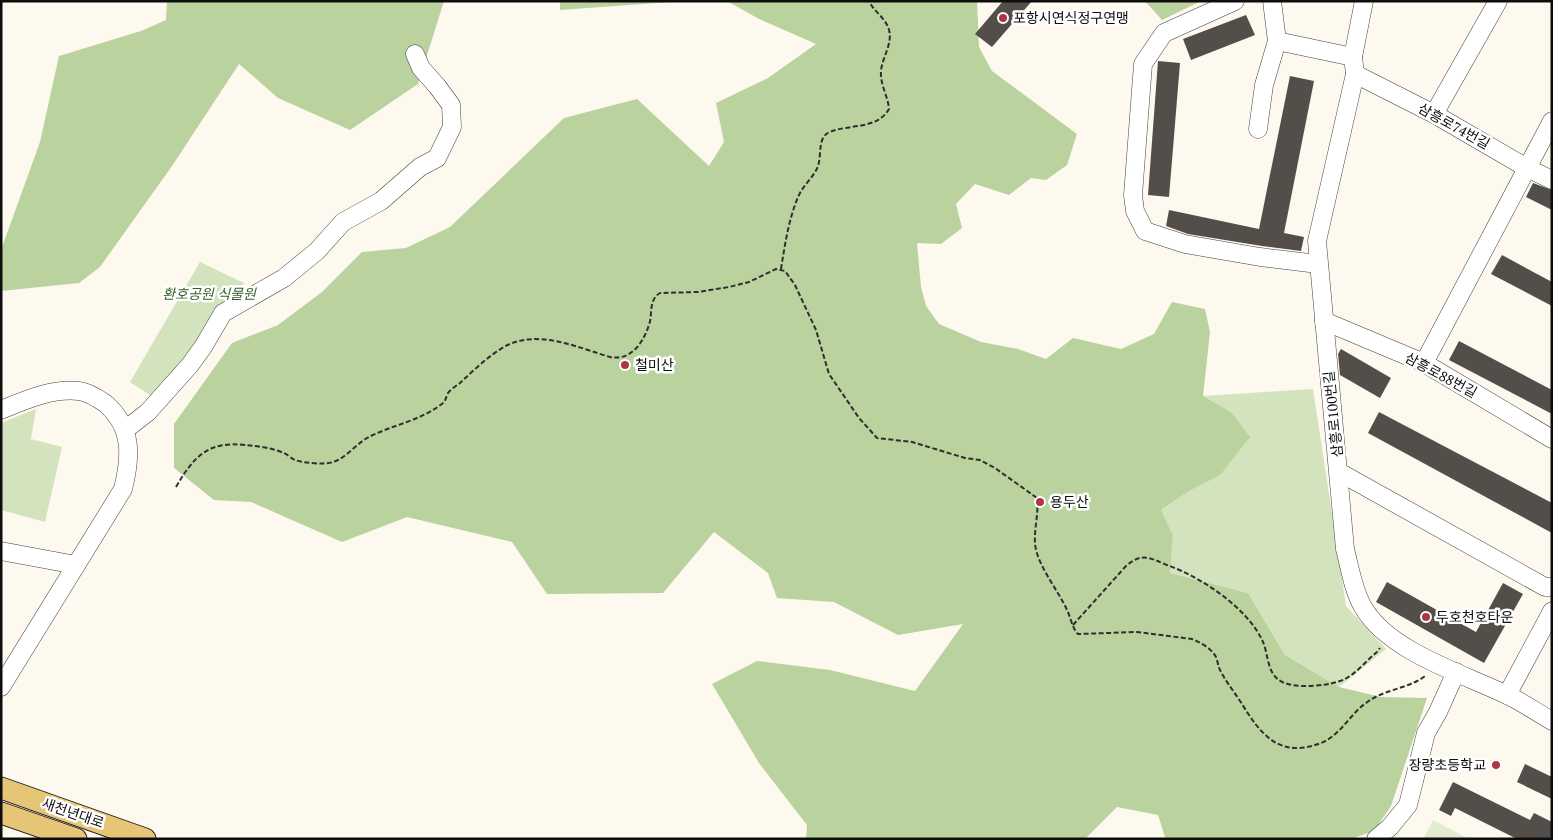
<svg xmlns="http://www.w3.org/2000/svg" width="1553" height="840" font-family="'PT Serif','Noto Sans KR',serif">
  <rect width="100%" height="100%" fill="#fdf9ef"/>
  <!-- green -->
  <g fill="#d3e3bd">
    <polygon points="200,262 244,283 167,406 130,382"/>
    <polygon points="1313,389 1346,606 1386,649 1339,687 1285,655 1248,593 1170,573 1173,535 1161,510 1189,491 1231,412 1203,396"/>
    <polygon points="36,409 31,439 62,447 45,522 1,510 1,423"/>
  </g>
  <!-- forest -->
  <g fill="#b9d29e">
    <polygon points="167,1 444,1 418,84 350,130 278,98 239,64 172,166 100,267 79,283 1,291 1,250 40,142 59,56 141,31 166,20"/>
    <polygon points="560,1 684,1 560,10"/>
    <polygon points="727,1 977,1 979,47 992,71 1077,134 1067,165 1046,180 1031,178 1009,195 975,184 956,204 962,228 941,244 917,243 921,287 926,306 939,324 981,342 1018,349 1046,359 1073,338 1121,349 1154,334 1172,302 1205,309 1210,332 1203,396 1231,412 1250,437 1220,475 1189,491 1161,510 1173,535 1170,573 1248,593 1285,655 1339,687 1381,697 1427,698 1391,806 1374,831 1350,839 1167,839 1165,837 1158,815 1117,807 1085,839 806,839 807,825 759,763 712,684 757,661 830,670 915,691 963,624 898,635 834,602 777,598 768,573 714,532 663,593 547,594 512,542 407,517 342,542 251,502 214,500 174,468 174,424 232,343 278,325 322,292 362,252 406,248 450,227 564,118 637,99 709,166 724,142 716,103 768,78 816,44 759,19"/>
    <polygon points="1145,1 1201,1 1162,20"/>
  </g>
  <!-- pitch -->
  <polygon fill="#e3ecce" points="1433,820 1469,839 1423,839"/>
  <!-- building -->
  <g fill="#544e4b">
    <polygon points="1003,1 1032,1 992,47 975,34"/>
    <polygon points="1246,15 1255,35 1191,60 1183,39"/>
    <polygon points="1158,61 1180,63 1169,197 1148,195"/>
    <polygon points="1290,76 1314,81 1284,233 1304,237 1301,251 1262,246 1188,234 1166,226 1169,210 1259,229"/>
    <polygon points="1533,183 1552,190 1552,210 1526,197"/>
    <polygon points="1502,255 1552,282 1552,306 1491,274"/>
    <polygon points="1459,341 1552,390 1552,414 1449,360"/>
    <polygon points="1341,349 1391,378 1380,398 1340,375 1338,354"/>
    <polygon points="1379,412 1552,503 1552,533 1368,433"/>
    <polygon points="1387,582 1476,632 1503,583 1523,594 1484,663 1376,602"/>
    <polygon points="1525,764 1552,777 1552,799 1517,782"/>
    <polygon points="1453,782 1530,820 1534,813 1552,822 1552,839 1517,839 1455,808 1451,816 1439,810"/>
  </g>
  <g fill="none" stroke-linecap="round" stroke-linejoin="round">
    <!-- minor casing -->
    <g stroke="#404040" stroke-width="19">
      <g id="minor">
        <polyline points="1235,1 1164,33 1143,64 1133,195 1135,211 1145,231 1185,244 1260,257 1318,264"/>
        <polyline points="1272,1 1277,41"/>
        <path d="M 1364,1 L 1353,57 L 1355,74 L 1317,241 L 1345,549 C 1350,568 1353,590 1363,607 C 1388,651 1461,673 1505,694 C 1521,701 1536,712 1552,721"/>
        <polyline points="1355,74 1434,114 1527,168 1552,180"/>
        <polyline points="1434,114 1498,1"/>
        <polyline points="1258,129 1264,85 1277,41 1353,57"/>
        <polyline points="1324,321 1424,363 1552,439"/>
        <polyline points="1424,363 1552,121"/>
        <path d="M 1,410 C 25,400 52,388 79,391 C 88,392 99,399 106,404 C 133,428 131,457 123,489 L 1,687"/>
        <polyline points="125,430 148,412 190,365 203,347 223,313 284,278 317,251 343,222 381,201 420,167 437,158 452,127 451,105 437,86 421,68 415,54"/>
        <polyline points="1339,472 1545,587 1552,587"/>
        <polyline points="1,551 76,565"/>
        <polyline points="1507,695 1552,611"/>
        <polyline points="1376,839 1390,827 1408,805 1426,733 1438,712 1456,672"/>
      </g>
    </g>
    <!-- major casing -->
    <g stroke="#1e1e1e" stroke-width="23">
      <g id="major">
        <polyline points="1,788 145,839"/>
        <polyline points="1,813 76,839"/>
      </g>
    </g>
    <!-- path -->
    <g stroke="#2f2f2f" stroke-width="2" stroke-dasharray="5 2.5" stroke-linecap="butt">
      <path d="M 781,269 C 785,244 789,217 799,195 C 804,184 814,177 818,166 C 822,154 817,137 830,132 C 848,124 877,130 889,109 C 888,96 880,85 881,71 C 882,58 893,43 889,30 C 886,18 874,12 869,1"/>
      <path d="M 176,487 C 194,456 208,441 245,445 C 258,446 273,448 286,454 C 289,456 292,459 295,460 C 304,463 324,465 333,462 C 346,458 355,445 367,438 C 391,425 421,421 443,403 C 446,400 446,397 448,393 C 451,389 456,386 460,383 C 473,371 488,356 504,347 C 536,328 579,348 610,357 C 631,361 643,343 649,325 C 653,314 648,300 660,293 L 698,292 L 729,287 L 749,282 L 776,269 L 785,271 L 795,285 L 816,330 L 829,374 L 859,418 L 877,438 L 912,442 L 965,458 L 980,460 L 995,468 L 1037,498 C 1039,513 1034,528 1035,544 C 1037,565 1058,590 1067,610 C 1071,618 1072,628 1078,634 L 1137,632 L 1192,639 C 1201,643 1211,648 1216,657 C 1218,662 1218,667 1221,672 C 1227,683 1235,693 1242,704 C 1261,735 1280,759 1321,743 C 1342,734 1349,715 1366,703 C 1384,689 1408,689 1425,676"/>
      <path d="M 1073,625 L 1126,566 C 1142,552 1150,558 1167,565 C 1201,577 1248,608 1263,642 C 1268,653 1267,672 1279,680 C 1292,690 1331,686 1345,679 C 1357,673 1367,660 1377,652 L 1380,648"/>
    </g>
    <!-- minor -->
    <use href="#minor" stroke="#fff" stroke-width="18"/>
    <!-- major -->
    <use href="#major" stroke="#e7c576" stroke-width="21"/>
  </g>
  <!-- markers -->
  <g fill="#ab3743" stroke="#fff" stroke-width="2">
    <circle cx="1003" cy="18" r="5"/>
    <circle cx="625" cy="365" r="5"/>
    <circle cx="1040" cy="502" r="5"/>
    <circle cx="1426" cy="617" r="5"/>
    <circle cx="1496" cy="765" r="5"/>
  </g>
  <g text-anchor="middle" stroke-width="5" stroke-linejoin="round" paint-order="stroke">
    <!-- poi labels -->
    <g font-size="14" fill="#0d0d0d" stroke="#fff" text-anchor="start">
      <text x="1013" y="23">포항시연식정구연맹</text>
      <text x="635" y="370">철미산</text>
      <text x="1050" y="507">용두산</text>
      <text x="1436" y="622">두호천호타운</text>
      <text x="1486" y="770" text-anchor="end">장량초등학교</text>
    </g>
    <!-- street labels -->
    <g font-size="14" fill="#0d0d0d" stroke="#fff">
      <text transform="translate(1454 126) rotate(29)" y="5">삼흥로74번길</text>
      <text transform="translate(1441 375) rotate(28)" y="5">삼흥로88번길</text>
      <text transform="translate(1333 414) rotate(-96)" y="5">삼흥로100번길</text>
      <text transform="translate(73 813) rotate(19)" y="5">새천년대로</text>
    </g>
    <!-- park labels -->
    <g font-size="14" font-style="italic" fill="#345c26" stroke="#fff">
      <text x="209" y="299">환호공원 식물원</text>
    </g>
  </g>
  <!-- border -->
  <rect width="1553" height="840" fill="none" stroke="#0d0d0d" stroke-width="5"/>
</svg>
